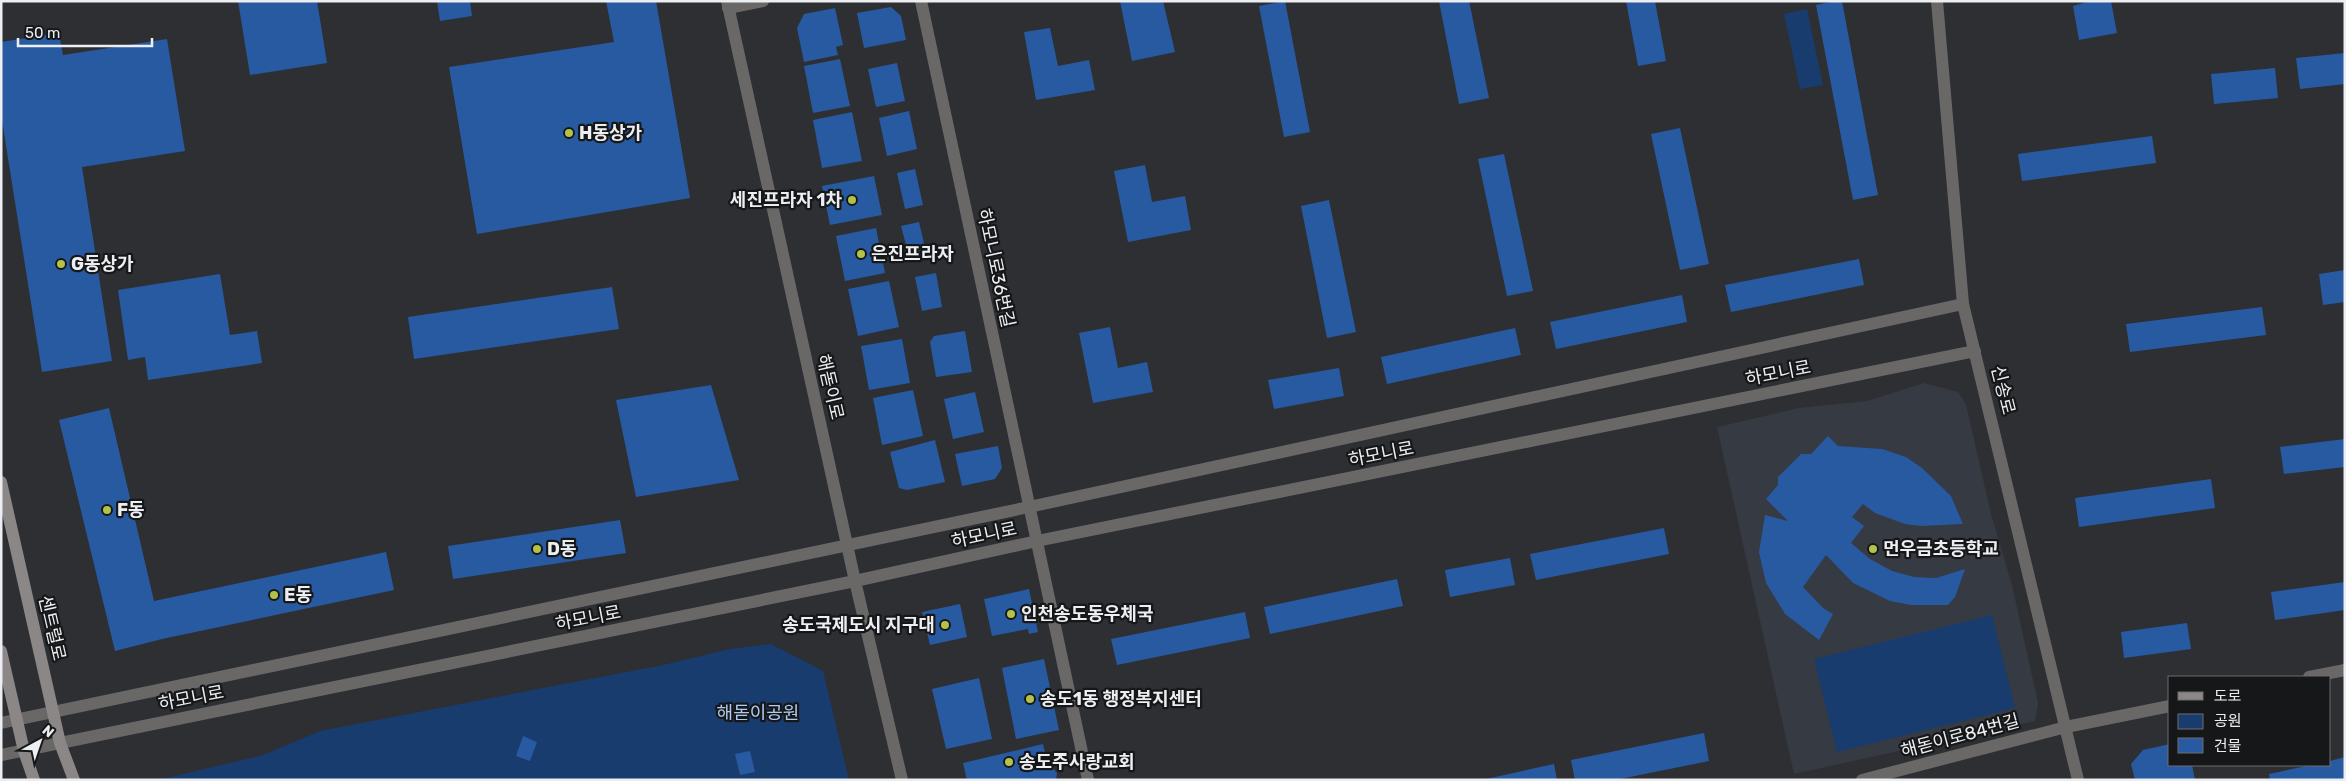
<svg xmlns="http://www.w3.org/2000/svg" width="2346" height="781" font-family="Rubik,'Noto Sans KR',sans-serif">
  <rect width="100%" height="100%" fill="#2d2f33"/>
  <!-- built -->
  <polygon fill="#353a43" points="1924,383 1958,392 1966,404 1991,514 2012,585 2038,703 2035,721 1794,774 1717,427 1799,408 1867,401"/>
  <!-- green -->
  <g fill="#193c6e">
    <polygon points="1807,9 1823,85 1800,89 1784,14"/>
    <polygon points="1992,615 2015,708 1837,752 1814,659"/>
    <polygon points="771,644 823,671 849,780 158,780 263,755 320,731 663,665 730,649"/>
  </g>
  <!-- building -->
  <g fill="#285aa1">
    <polygon points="238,1 317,1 327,63 250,75"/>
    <polygon points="437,1 470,1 472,16 440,21"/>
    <polygon points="606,1 656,1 690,198 477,234 449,67 614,42"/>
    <polygon points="1120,1 1163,1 1175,52 1132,61"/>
    <polygon points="1285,1 1310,132 1284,137 1259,6"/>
    <polygon points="1439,1 1469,1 1489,98 1459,104"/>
    <polygon points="1626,1 1655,1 1666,61 1638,66"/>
    <polygon points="1835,1 1842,1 1878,195 1853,200 1816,5"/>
    <polygon points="2091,1 2111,1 2117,33 2079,40 2073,6"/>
    <polygon points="891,7 901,16 906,40 864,48 857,13"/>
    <polygon points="835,8 843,45 836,47 838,55 804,62 797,28 804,14"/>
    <polygon points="1050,28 1058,66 1089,60 1095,90 1036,100 1024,32"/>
    <polygon points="59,33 63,55 167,39 185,151 82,167 112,361 42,372 1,114 1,42"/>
    <polygon points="2345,53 2345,84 2300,89 2296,58"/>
    <polygon points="840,59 850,106 813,113 804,66"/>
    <polygon points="897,63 905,101 876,107 868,69"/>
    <polygon points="2275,68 2278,98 2214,104 2211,74"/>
    <polygon points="909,111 917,149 887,156 879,118"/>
    <polygon points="852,112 862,161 822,168 813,120"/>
    <polygon points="1680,128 1709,264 1680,270 1651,134"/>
    <polygon points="2152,136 2156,163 2022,181 2018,154"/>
    <polygon points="1504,154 1533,291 1507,296 1478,159"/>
    <polygon points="1145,165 1152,202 1185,196 1191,230 1128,242 1114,171"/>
    <polygon points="915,169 923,205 905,209 897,173"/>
    <polygon points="874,176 882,215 830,225 822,186"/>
    <polygon points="1329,200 1356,332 1327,338 1301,206"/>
    <polygon points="919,222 927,256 910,260 901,226"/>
    <polygon points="876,228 885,273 845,281 836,236"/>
    <polygon points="1859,259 1864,285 1731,312 1725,285"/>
    <polygon points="2345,270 2345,302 2323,305 2319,274"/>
    <polygon points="936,273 942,307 922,311 915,277"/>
    <polygon points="220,274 230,335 257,331 262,363 148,380 145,357 128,360 118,290"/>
    <polygon points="889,281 899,327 858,336 848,289"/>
    <polygon points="612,287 619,329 414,359 408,317"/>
    <polygon points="1682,295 1687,322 1556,349 1550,322"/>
    <polygon points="2262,307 2266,335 2130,352 2126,324"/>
    <polygon points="1110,327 1118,368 1147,362 1153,392 1093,403 1079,333"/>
    <polygon points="1515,328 1521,355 1387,384 1381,357"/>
    <polygon points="965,331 972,372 936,377 930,342 934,336"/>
    <polygon points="902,339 910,383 869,390 861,346"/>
    <polygon points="1339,368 1344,396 1274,409 1268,380"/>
    <polygon points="711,385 739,480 636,497 616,400"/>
    <polygon points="913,390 923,436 882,445 873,398"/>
    <polygon points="975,392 984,432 953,439 944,399"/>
    <polygon points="109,408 154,601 386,552 394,590 162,639 115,651 59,420"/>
    <polygon points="1828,436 1838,446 1882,449 1906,457 1922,468 1951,496 1963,524 1921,526 1905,524 1875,513 1863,504 1852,517 1864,526 1851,543 1870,559 1892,571 1914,577 1936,578 1965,569 1955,597 1948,605 1911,605 1890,601 1853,583 1826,555 1803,587 1823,608 1833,614 1819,640 1785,614 1766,583 1759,552 1765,515 1788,521 1766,499 1778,485 1778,477 1801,454 1811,454"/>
    <polygon points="2345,439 2345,467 2284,474 2280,447"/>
    <polygon points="935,440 945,482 907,490 899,488 890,452"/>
    <polygon points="998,446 1002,468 995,479 962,486 955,454"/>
    <polygon points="2211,479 2215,508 2079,527 2075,498"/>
    <polygon points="620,520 626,553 453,579 448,546"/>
    <polygon points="1664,528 1669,554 1536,580 1530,554"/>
    <polygon points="1510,558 1515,585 1450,597 1445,570"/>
    <polygon points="1397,579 1403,606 1270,634 1264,607"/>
    <polygon points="2345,582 2345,610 2275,620 2271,592"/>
    <polygon points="1029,589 1038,632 1029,634 1028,629 992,636 984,599"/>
    <polygon points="960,604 967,637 930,645 922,612"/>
    <polygon points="1245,612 1250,638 1117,665 1111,639"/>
    <polygon points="2187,623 2191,649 2124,658 2121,632"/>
    <polygon points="1044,659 1059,730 1016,739 1002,668"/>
    <polygon points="979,678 992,739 946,749 932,689"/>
    <polygon points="1704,733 1709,761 1615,780 1575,780 1571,760"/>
    <polygon points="523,736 537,742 530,761 516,756"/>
    <polygon points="1043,744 1047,761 1057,773 1056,780 967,780 963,763"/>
    <polygon points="2170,744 2170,765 2192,765 2195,780 2135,780 2131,764 2143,750"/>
    <polygon points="750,751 755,772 740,775 735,754"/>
    <polygon points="2345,757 2345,780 2270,780 2269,774 2311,765 2330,765 2330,761"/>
    <polygon points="1554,764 1557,780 1486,780 1486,779"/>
  </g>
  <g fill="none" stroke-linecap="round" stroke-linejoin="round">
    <!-- minor -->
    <g stroke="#6a6867" stroke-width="12">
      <polyline points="921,1 1088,780"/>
      <polyline points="728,8 763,1"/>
      <polyline points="2309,677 2345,670"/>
      <polyline points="1862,780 2066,727 2170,706"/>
    </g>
    <!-- tertiary -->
    <g stroke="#6a6867" stroke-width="12">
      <polyline points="727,1 855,581 902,780"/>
      <polyline points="1937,1 1963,304 2078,780"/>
      <polyline points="1,723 1029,507 1963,304"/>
      <polyline points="1,755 855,581 1037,541 1975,351"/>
    </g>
    <!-- secondary -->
    <g stroke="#8b8787" stroke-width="12">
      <polyline points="1,482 60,743 74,780"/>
      <polyline points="1,651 24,751 34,780"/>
    </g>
  </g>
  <!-- markers -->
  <g fill="#b3c24b" stroke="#161719" stroke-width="2">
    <circle cx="569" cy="133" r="5"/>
    <circle cx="852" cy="200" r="5"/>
    <circle cx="861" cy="254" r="5"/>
    <circle cx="61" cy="264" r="5"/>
    <circle cx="107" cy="510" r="5"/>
    <circle cx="537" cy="549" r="5"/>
    <circle cx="1873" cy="549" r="5"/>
    <circle cx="274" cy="595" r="5"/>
    <circle cx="1011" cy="614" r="5"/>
    <circle cx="945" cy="625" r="5"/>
    <circle cx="1030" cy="699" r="5"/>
    <circle cx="1009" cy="762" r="5"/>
  </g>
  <g text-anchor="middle" stroke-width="4.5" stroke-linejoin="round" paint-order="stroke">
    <!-- poi labels -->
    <g font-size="18" font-weight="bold" fill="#edeef1" stroke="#161719" text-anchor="start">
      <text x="579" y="139">H동상가</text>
      <text x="842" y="206" text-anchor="end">세진프라자 1차</text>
      <text x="871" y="260">은진프라자</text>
      <text x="71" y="270">G동상가</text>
      <text x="117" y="516">F동</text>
      <text x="547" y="555">D동</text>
      <text x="1883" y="555">먼우금초등학교</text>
      <text x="284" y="601">E동</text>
      <text x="1021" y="620">인천송도동우체국</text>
      <text x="935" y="631" text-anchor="end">송도국제도시 지구대</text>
      <text x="1040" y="705">송도1동 행정복지센터</text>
      <text x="1019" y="768">송도주사랑교회</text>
    </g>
    <!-- street labels -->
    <g font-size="18" fill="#edeef1" stroke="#161719">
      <text transform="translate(996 268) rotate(78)" y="6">하모니로36번길</text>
      <text transform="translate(1778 373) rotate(-11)" y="6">하모니로</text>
      <text transform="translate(830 387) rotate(77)" y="6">해돋이로</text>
      <text transform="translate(2003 390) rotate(76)" y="6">신송로</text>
      <text transform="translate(1381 454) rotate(-11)" y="6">하모니로</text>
      <text transform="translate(984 535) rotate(-12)" y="6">하모니로</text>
      <text transform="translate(588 618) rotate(-11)" y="6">하모니로</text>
      <text transform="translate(52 628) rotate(77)" y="6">센트럴로</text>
      <text transform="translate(191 698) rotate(-11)" y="6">하모니로</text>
      <text transform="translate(1960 736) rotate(-15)" y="6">해돋이로84번길</text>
    </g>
    <!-- park labels -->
    <g font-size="18" fill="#afcaf1" stroke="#161719">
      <text x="758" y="719">해돋이공원</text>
    </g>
  </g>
  <!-- border -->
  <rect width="2346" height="781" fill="none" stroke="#edeef1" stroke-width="5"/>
  <!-- legend -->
  <rect x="2168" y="676" width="162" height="90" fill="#161719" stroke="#6c6d6f"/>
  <rect x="2178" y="692" width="25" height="8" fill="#8b8787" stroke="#6c6d6f"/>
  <text x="2214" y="701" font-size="15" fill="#edeef1">도로</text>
  <rect x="2178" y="714" width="25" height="15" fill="#193c6e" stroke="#6c6d6f"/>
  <text x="2214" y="726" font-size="15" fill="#edeef1">공원</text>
  <rect x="2178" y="738" width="25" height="15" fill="#285aa1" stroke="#6c6d6f"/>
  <text x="2214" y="751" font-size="15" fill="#edeef1">건물</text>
  <!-- north arrow -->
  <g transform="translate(40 741) rotate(40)" stroke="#161719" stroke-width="4" paint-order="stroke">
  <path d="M0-4L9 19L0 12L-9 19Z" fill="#edeef1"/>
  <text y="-8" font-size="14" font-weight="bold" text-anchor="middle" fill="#edeef1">N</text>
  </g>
  <!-- scale -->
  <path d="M18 38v8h134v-8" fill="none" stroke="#edeef1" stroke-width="2.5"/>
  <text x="25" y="38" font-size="15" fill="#edeef1" stroke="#161719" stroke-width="4" paint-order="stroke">50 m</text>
</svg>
